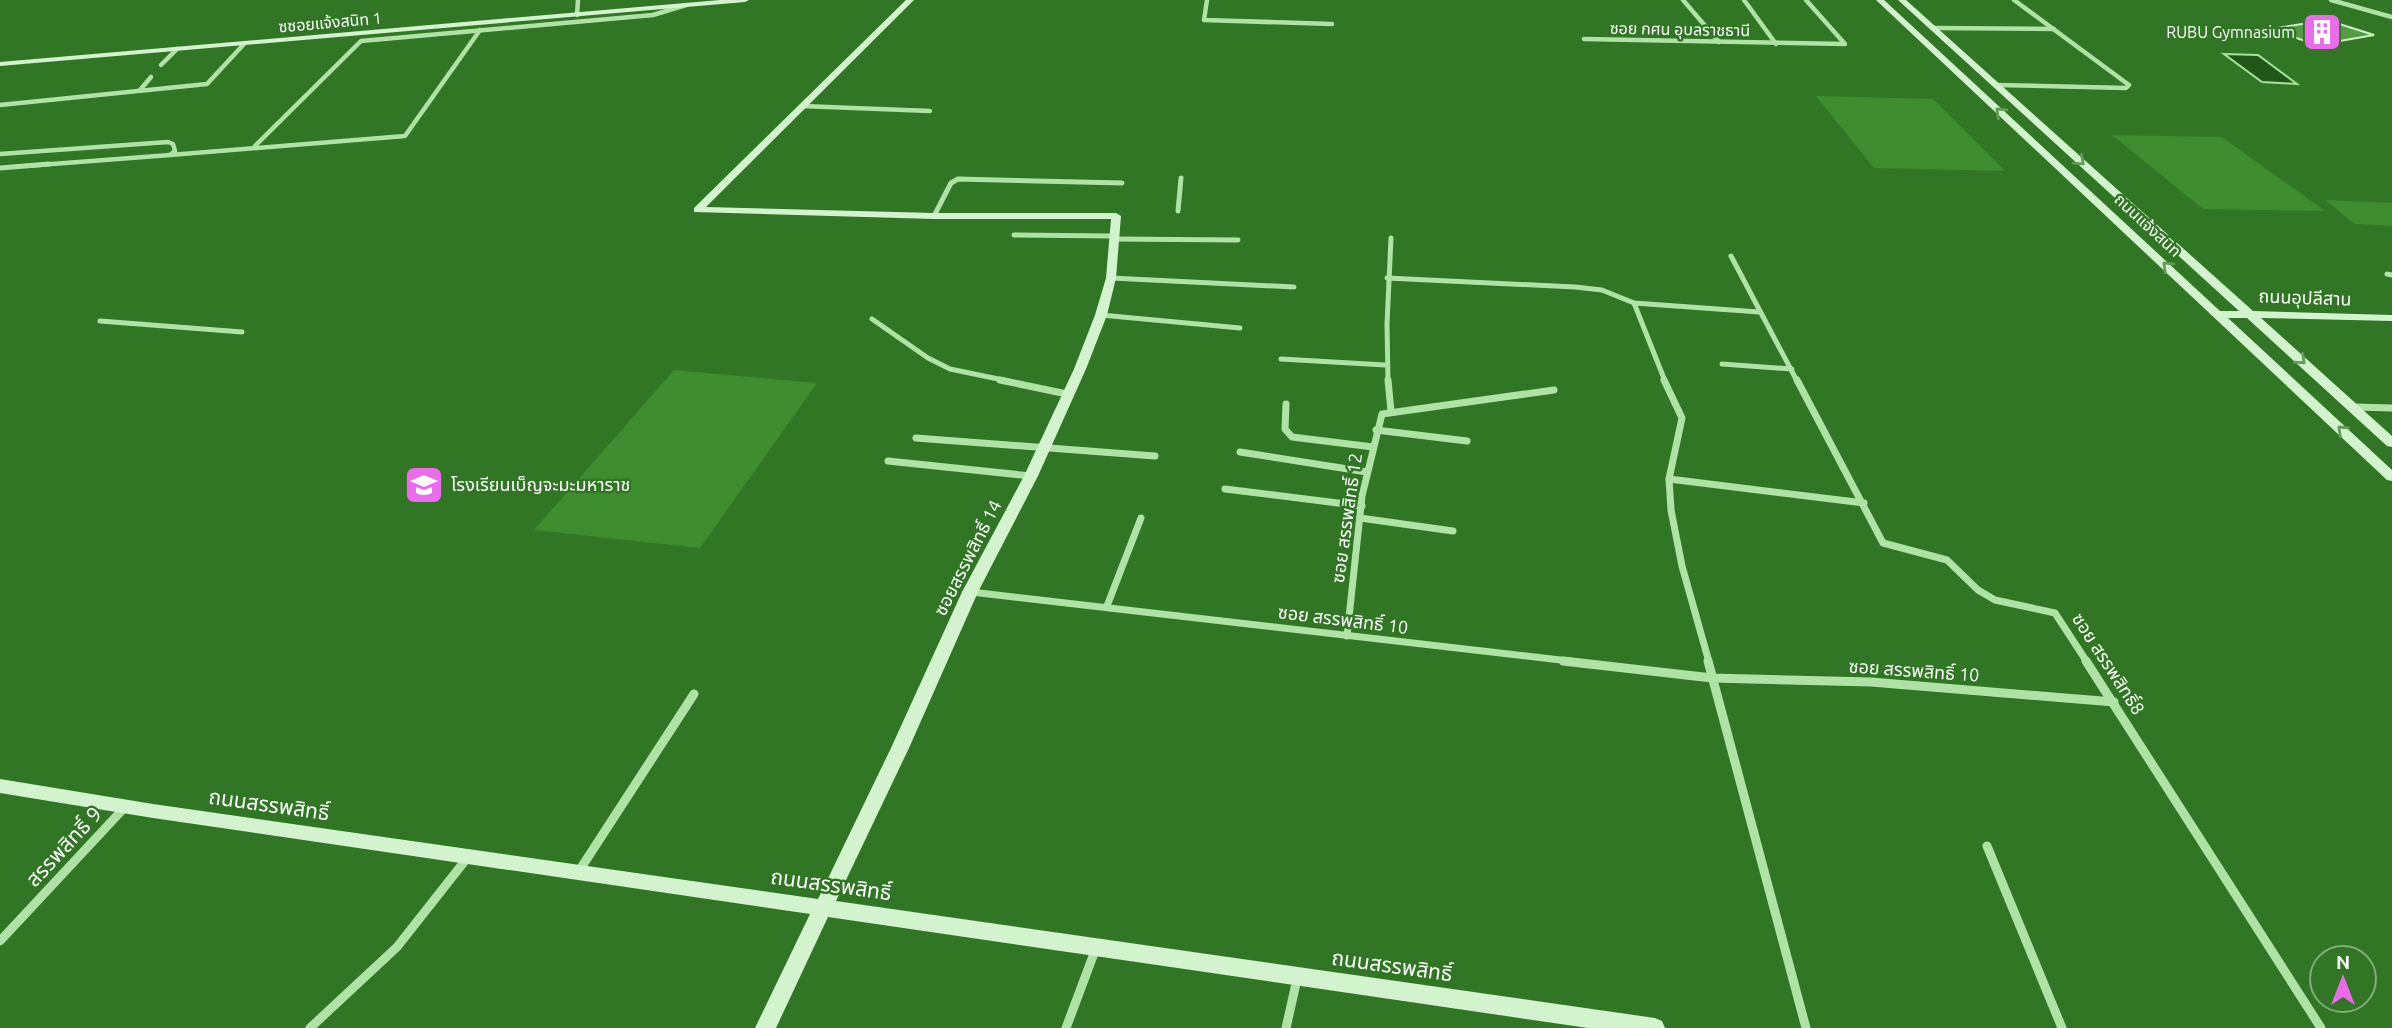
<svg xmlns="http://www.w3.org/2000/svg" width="2392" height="1028" font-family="Ubuntu,'Noto Sans Thai',sans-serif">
  <rect width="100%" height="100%" fill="#317624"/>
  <!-- green -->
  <g fill="#3e8e2f">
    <polygon points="1816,96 1933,99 2005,171 1874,168"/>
    <polygon points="2112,135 2222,137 2325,211 2203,209"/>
    <polygon points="2325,200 2392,203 2392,226 2355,224"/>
    <polygon points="674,370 817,383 700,548 534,530"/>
  </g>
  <!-- water -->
  <polygon fill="#215719" stroke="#a6e399" stroke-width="2" points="2224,54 2258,55 2297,84 2262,82"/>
  <!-- building -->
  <polygon fill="#539c45" stroke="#cff2c7" stroke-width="2" points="2327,20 2374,35 2317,45 2270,29"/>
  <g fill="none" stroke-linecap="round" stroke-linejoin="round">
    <!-- street-far3 -->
    <g stroke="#afe3a5" stroke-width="4.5">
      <polyline points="1207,0 1204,20 1332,24"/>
      <polyline points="1683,0 1719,42"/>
      <polyline points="1744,0 1776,44"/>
      <polyline points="2331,0 2392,17"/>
      <polyline points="577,15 578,0"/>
      <polyline points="1933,28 2054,29"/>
      <polyline points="1584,39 1845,44 1806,0"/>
      <polyline points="161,65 177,49"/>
      <polyline points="1997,85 2126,88 2129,85 2014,0"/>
      <polyline points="140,90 151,77"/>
      <polyline points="0,105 207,84 244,44"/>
      <polyline points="802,106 930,111"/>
      <polyline points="255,146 361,41 653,15 686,5"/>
      <polyline points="0,154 168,142 173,144 175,151 170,155 405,136 480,30"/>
      <polyline points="26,166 170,155"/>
    </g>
    <!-- street-far2 -->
    <g stroke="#afe3a5" stroke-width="5">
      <polyline points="0,168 49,164"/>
      <polyline points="1178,211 1181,178"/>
      <polyline points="934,216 951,183 958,179 1122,183"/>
      <polyline points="1014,235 1113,236"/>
      <polyline points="1113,239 1238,240"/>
      <polyline points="1731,256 1797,381"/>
      <polyline points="2387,274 2392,275"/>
      <polyline points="1111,278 1294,287"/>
      <polyline points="1387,278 1575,287 1602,290 1634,303 1759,312"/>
      <polyline points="1634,303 1665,381"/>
      <polyline points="1101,315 1240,328"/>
      <polyline points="872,319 928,358 950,369 1008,381"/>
      <polyline points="100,321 242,332"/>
      <polyline points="1281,359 1385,365"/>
      <polyline points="1722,364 1792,369"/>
      <polyline points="1388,381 1387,324 1391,238"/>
    </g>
    <!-- street-far1 -->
    <g stroke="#afe3a5" stroke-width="7">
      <polyline points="1000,380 1067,394"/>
      <polyline points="1388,380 1391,411"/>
      <polyline points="1664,380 1682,418 1669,479 1671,510 1682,566 1709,662"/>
      <polyline points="1797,380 1883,543 1947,560 1978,590 1995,600 2055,613 2087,662"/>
      <polyline points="1286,404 1285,429 1292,437 1373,447"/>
      <polyline points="2354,407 2392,408"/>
      <polyline points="1376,430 1467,441"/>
      <polyline points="916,438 1155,456"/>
      <polyline points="1240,452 1367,472"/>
      <polyline points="888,461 1031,476"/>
      <polyline points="1669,479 1864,503"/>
      <polyline points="1225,489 1362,506"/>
      <polyline points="1360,518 1453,531"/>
      <polyline points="971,592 1578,662"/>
      <polyline points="1107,606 1141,518"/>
      <polyline points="1347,636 1362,496 1382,414 1554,390"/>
    </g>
    <!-- street -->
    <g stroke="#afe3a5" stroke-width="9">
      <polyline points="1563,661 1712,678 1871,682 2114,702"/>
      <polyline points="1708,661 1806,1028"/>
      <polyline points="2086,661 2321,1028"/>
      <polyline points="1987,846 2062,1028"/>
      <polyline points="579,871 694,694"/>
      <polyline points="0,941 125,807"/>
      <polyline points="310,1028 397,947 468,857"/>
      <polyline points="1066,1028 1096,948"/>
      <polyline points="1286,1028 1297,979"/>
    </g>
    <!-- secondary -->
    <g fill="#d3f3ce" fill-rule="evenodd">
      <polygon points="720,0 749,0 745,2 0,66 0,62"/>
      <polygon points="906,0 914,0 706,207 934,213 1116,213 1121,216 1116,278 1107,315 1086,369 1038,476 978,592 909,748 836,901 1655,1018 1662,1021 1665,1028 1588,1028 828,917 776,1028 755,1028 810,914 153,818 0,793 0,779 153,804 818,899 891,748 962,592 1024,476 1074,369 1095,315 1106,278 1111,219 934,219 694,212 694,208"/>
      <polygon points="1876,0 1884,0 2220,311 2239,311 1898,0 1906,0 2253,311 2392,315 2392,321 2261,318 2392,436 2392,447 2387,446 2247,318 2228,318 2392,470 2392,481 2387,480"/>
    </g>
  </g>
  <!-- one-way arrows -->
  <defs><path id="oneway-chevron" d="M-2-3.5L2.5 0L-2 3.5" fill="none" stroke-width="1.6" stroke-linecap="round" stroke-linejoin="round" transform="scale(1.75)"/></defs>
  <g stroke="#629c57">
    <use href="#oneway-chevron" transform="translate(2000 112) rotate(-137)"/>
    <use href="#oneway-chevron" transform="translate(2080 161) rotate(42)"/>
    <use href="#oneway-chevron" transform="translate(2167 266) rotate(-137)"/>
    <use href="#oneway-chevron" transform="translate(2301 360) rotate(42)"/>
    <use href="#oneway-chevron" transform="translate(2342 430) rotate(-137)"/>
  </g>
  <!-- icons -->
  <defs>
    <g id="building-square" transform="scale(2.0125)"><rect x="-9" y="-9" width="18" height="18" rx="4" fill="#ec6aec" stroke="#317624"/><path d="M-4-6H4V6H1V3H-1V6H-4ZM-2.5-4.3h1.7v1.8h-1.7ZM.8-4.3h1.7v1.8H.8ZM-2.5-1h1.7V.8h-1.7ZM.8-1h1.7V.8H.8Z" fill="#fff"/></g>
    <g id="school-square" transform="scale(2.0125)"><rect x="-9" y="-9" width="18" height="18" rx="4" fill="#ec6aec" stroke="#317624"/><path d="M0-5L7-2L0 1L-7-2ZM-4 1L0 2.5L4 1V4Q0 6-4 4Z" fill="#fff"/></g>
  </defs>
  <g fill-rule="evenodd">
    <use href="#building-square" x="2322" y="32"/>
    <use href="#school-square" x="424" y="485"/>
  </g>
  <g text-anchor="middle" stroke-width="5" stroke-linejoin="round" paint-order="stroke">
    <!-- far-street labels -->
    <g font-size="16" fill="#fff" stroke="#317624">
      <text transform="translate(330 22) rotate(-5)" y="6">ซซอยแจ้งสนิท 1</text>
      <text transform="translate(1680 29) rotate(1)" y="6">ซอย กศน อุบลราชธานี</text>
      <text transform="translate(2148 225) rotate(43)" y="6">ถนนแจ้งสนิท</text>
    </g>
    <!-- far-poi labels -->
    <g font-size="16" fill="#fff" stroke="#317624" text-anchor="end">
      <text x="2295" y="38">RUBU Gymnasium</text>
    </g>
    <!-- street labels -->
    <g font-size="18" fill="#fff" stroke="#317624">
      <text transform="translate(2305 298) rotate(2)" y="6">ถนนอุปลีสาน</text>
      <text transform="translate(1347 518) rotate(-82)" y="6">ซอย สรรพสิทธิ์ 12</text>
      <text transform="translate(968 558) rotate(-63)" y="6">ซอยสรรพสิทธิ์ 14</text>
      <text transform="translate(1343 620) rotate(7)" y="6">ซอย สรรพสิทธิ์ 10</text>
      <text transform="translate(2108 664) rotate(57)" y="6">ซอย สรรพสิทธิ์8</text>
      <text transform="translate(1914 671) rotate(4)" y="6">ซอย สรรพสิทธิ์ 10</text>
    </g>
    <!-- poi labels -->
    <g font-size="18" fill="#fff" stroke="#317624" text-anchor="start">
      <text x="451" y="491">โรงเรียนเบ็ญจะมะมหาราช</text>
    </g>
    <!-- near-street labels -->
    <g font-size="21" fill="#fff" stroke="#317624">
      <text transform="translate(269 805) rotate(8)" y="7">ถนนสรรพสิทธิ์</text>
      <text transform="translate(64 847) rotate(-47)" y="7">สรรพสิทธิ์ 9</text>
      <text transform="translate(831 885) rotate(8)" y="7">ถนนสรรพสิทธิ์</text>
      <text transform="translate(1392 966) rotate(8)" y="7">ถนนสรรพสิทธิ์</text>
    </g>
  </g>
  <!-- north arrow -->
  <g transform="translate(2343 979)"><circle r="33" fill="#317624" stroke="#83ad7c" stroke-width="2"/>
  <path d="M0-5L12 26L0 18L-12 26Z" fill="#ec6aec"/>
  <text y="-10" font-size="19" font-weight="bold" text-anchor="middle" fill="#ffffff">N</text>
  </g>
</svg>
